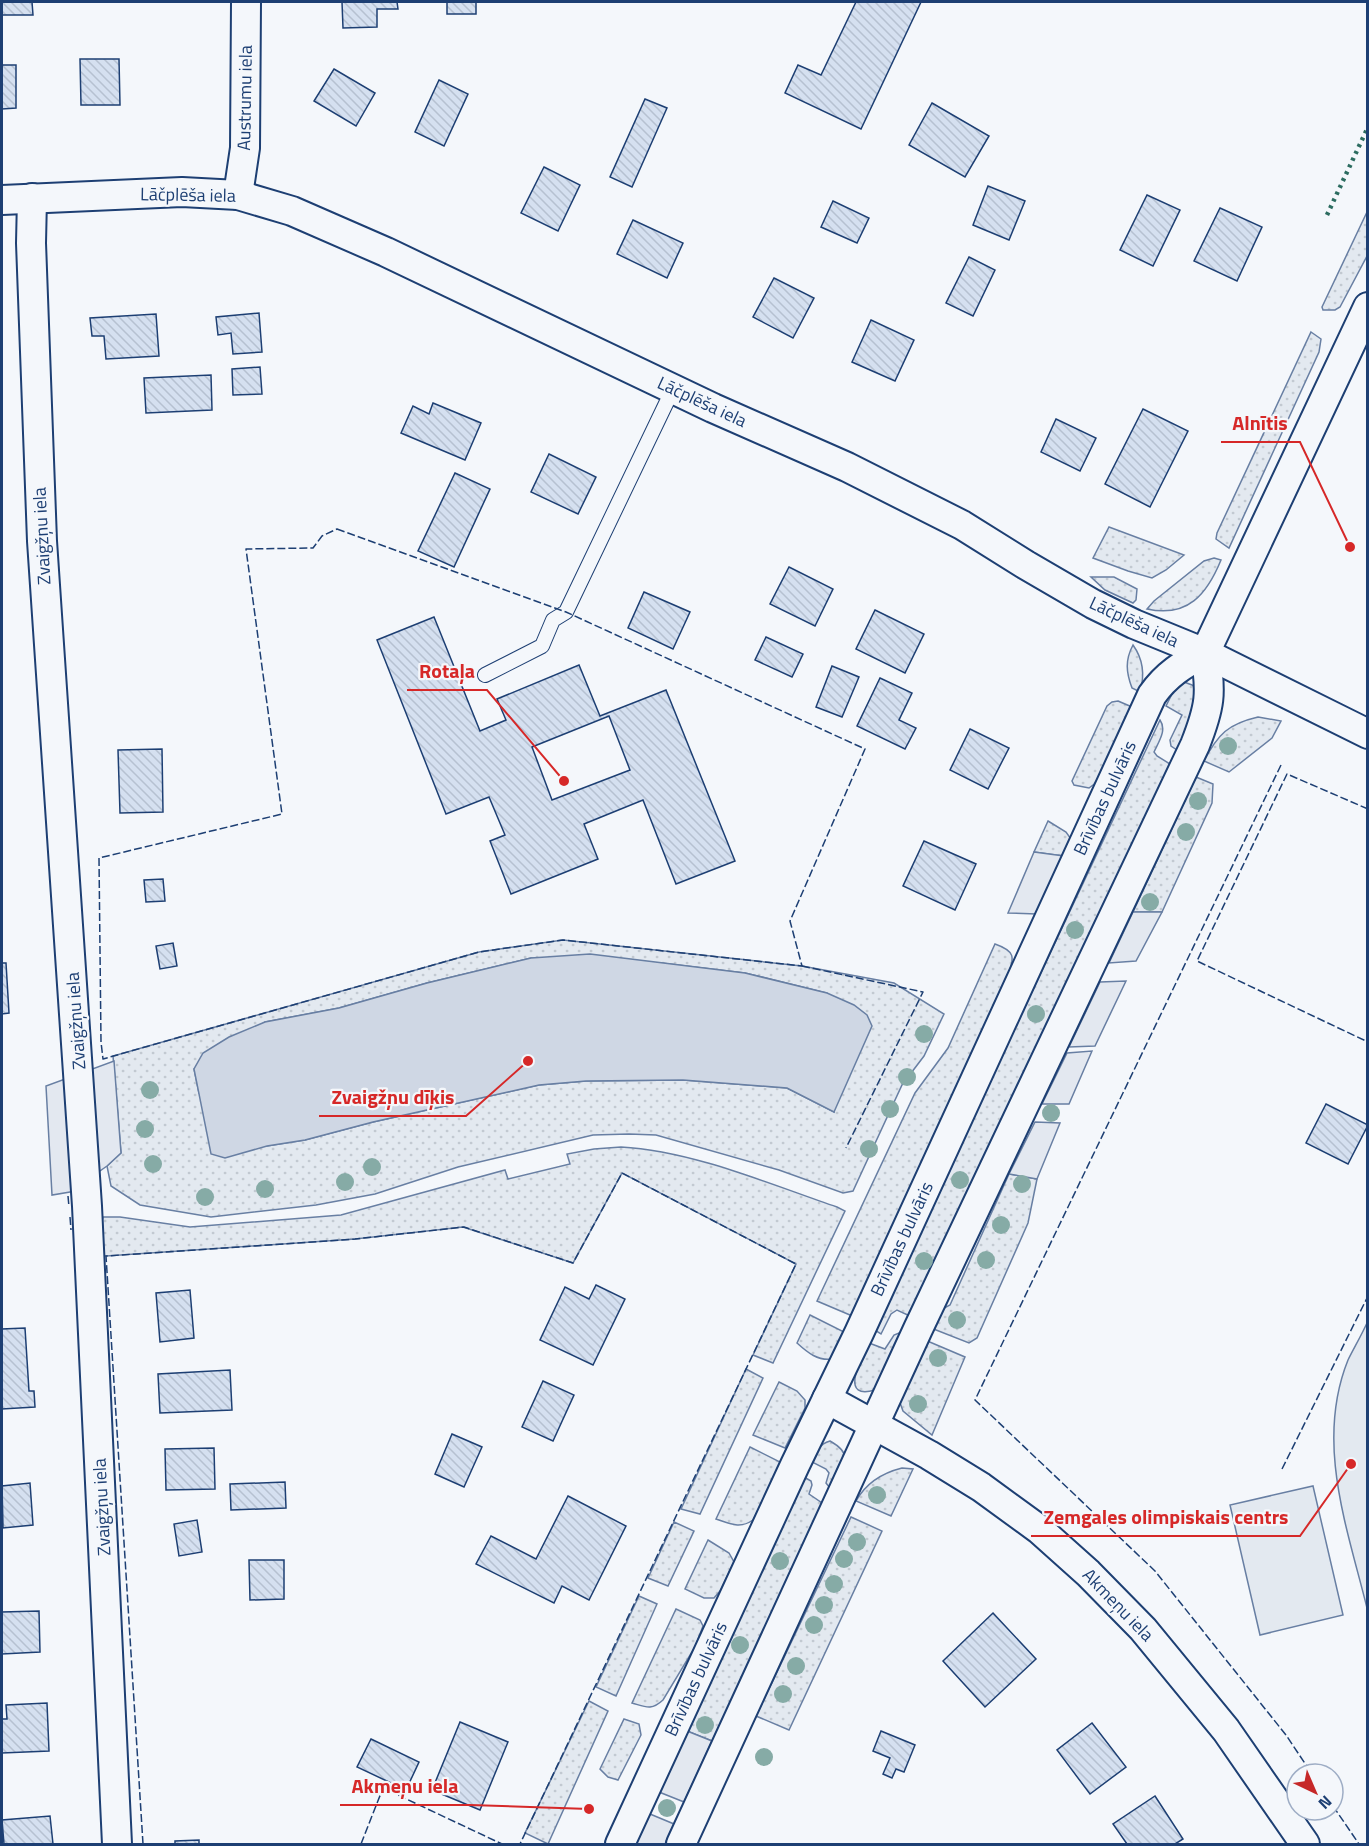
<svg xmlns="http://www.w3.org/2000/svg" width="1369" height="1846" font-family="'Titillium Web',sans-serif">
  <defs>
    <pattern id="grass-dots" width="8" height="8" patternUnits="userSpaceOnUse" patternTransform="scale(1.5)"><rect width="8" height="8" fill="#e3e9f0"/><path d="M2 2h.1M6 6h.1" fill="none" stroke="#c2c9d1" stroke-width="1.8" stroke-linecap="round"/></pattern>
    <pattern id="building-back-hatch" width="6" height="6" patternUnits="userSpaceOnUse" patternTransform="scale(1.5)"><rect width="6" height="6" fill="#d5e0f0"/><path d="M-1 5l2 2M0 0l6 6M5-1l2 2" fill="none" stroke="#b6c1d1"/></pattern>
  </defs>
  <rect width="100%" height="100%" fill="#f4f7fb"/>
  <!-- grass -->
  <g fill="url(#grass-dots)" stroke="#687fa3" stroke-width="1.5" fill-rule="evenodd">
    <polygon points="1367,212 1367,256 1340,307 1335,310 1323,310 1322,307"/>
    <polygon points="1311,332 1321,339 1319,352 1229,548 1216,539 1217,533"/>
    <polygon points="1109,527 1184,555 1166,570 1152,578 1128,571 1093,558"/>
    <path d="M 1214,558 L 1221,560 C 1207,594 1188,618 1147,609 L 1154,601 L 1204,561 Z"/>
    <polygon points="1091,577 1114,577 1137,589 1136,600 1133,603 1105,590"/>
    <path d="M 1133,645 C 1143,659 1145,675 1140,692 L 1132,688 C 1126,672 1125,660 1133,645 Z"/>
    <polygon points="1184,682 1192,685 1199,691 1199,702 1177,750 1171,746 1170,740 1182,715 1166,706 1176,686"/>
    <polygon points="1118,701 1132,707 1097,782 1089,788 1074,785 1072,781 1107,706 1112,702"/>
    <path d="M 1258,717 L 1281,721 L 1272,738 L 1229,772 L 1204,761 C 1218,734 1228,724 1258,717 Z"/>
    <path d="M 1160,720 C 1167,730 1159,741 1154,752 L 1157,756 L 1170,764 C 1082,948 999,1133 912,1317 L 897,1310 L 891,1314 L 881,1334 L 873,1329 Z"/>
    <polygon points="1196,777 1213,784 1212,803 1162,912 1133,912"/>
    <polygon points="1048,821 1066,832 1071,839 1064,856 1034,852"/>
    <path d="M 563,940 L 802,966 L 894,983 L 944,1014 L 924,1056 L 902,1085 L 853,1191 L 843,1193 L 779,1170 L 656,1135 L 629,1134 L 593,1135 L 458,1167 L 375,1194 L 316,1205 L 211,1217 L 140,1205 L 111,1186 L 107,1166 L 121,1153 L 113,1056 L 479,952 ZM 531,958 L 661,963 L 745,973 L 827,993 L 834,1112 L 787,1088 L 683,1080 L 586,1081 L 539,1085 L 373,1122 L 305,1140 L 267,1146 L 199,1093 L 194,1069 L 265,1022 L 339,1008 L 427,983 Z"/>
    <path d="M 995,944 C 1015,951 1015,957 1008,975 L 857,1318 L 817,1301 L 915,1093 L 948,1048 Z"/>
    <path d="M 621,1147 C 693,1151 769,1184 837,1207 L 845,1211 L 773,1363 L 753,1355 L 796,1264 L 622,1173 L 573,1263 L 463,1227 L 355,1239 L 106,1256 L 99,1254 L 99,1232 L 103,1217 L 120,1217 L 190,1227 L 341,1215 L 505,1170 L 508,1179 L 570,1164 L 567,1154 L 594,1149 Z"/>
    <polygon points="1009,1174 1037,1179 1028,1223 977,1338 969,1343 931,1328 935,1313 950,1305"/>
    <path d="M 810,1315 L 848,1334 L 832,1359 C 818,1361 808,1353 797,1343 Z"/>
    <path d="M 899,1333 L 902,1334 L 875,1390 C 837,1401 863,1356 869,1343 L 885,1349 L 894,1335 Z"/>
    <polygon points="925,1340 965,1357 932,1435 903,1411 899,1400"/>
    <polygon points="746,1369 763,1378 700,1514 681,1509"/>
    <polygon points="779,1382 797,1391 805,1400 805,1408 785,1448 753,1435"/>
    <path d="M 830,1441 C 857,1456 842,1467 830,1488 L 826,1483 L 829,1473 L 826,1469 L 812,1462 C 816,1452 819,1444 830,1441 Z"/>
    <path d="M 750,1447 L 782,1463 L 753,1520 C 740,1529 731,1524 716,1519 Z"/>
    <path d="M 902,1468 L 913,1469 L 891,1516 L 856,1501 C 866,1483 882,1473 902,1468 Z"/>
    <polygon points="804,1477 811,1481 812,1485 809,1494 825,1505 712,1741 687,1731"/>
    <polygon points="851,1517 882,1531 789,1730 756,1716"/>
    <polygon points="674,1522 694,1531 668,1586 648,1578"/>
    <polygon points="708,1540 729,1553 734,1562 720,1591 714,1598 704,1598 685,1589"/>
    <polygon points="639,1596 657,1604 616,1696 596,1687"/>
    <path d="M 676,1609 L 700,1620 L 703,1626 L 695,1647 L 663,1700 C 651,1711 646,1707 632,1703 Z"/>
    <polygon points="589,1701 608,1711 548,1844 525,1833"/>
    <polygon points="624,1719 639,1724 641,1735 618,1780 608,1777 600,1769"/>
  </g>
  <!-- garden -->
  <g fill="#e3e9f0" stroke="#687fa3" stroke-width="1.5">
    <path d="M 1367,1323 L 1368,1323 L 1367,1608 C 1347,1527 1315,1442 1348,1360 C 1354,1348 1361,1336 1367,1323 Z"/>
    <polygon points="1313,1486 1343,1615 1260,1635 1230,1505"/>
  </g>
  <!-- parking -->
  <g fill="#e3e8f0" stroke="#687fa3" stroke-width="1.5">
    <polygon points="1034,852 1064,856 1037,914 1008,913"/>
    <polygon points="1133,912 1162,912 1136,961 1109,963"/>
    <polygon points="1126,981 1095,1046 1069,1047 1100,982"/>
    <polygon points="1092,1051 1069,1104 1042,1104 1067,1053"/>
    <polygon points="114,1061 121,1153 107,1166 70,1192 52,1195 46,1086"/>
    <polygon points="1035,1122 1060,1123 1037,1179 1009,1174"/>
    <polygon points="687,1731 712,1741 684,1802 659,1792"/>
    <polygon points="650,1814 674,1824 665,1844 636,1844"/>
  </g>
  <!-- water -->
  <polygon fill="#cfd7e4" stroke="#687fa3" stroke-width="1.5" points="590,954 745,973 827,993 854,1005 867,1015 872,1026 834,1112 787,1088 683,1080 586,1081 539,1085 373,1122 305,1140 267,1146 225,1158 211,1154 194,1069 203,1053 229,1037 265,1022 339,1008 427,983 531,958"/>
  <!-- building -->
  <g fill="url(#building-back-hatch)" stroke="#1d3f73" stroke-width="1.5" fill-rule="evenodd">
    <polygon points="2,2 32,2 33,15 2,15"/>
    <polygon points="342,2 397,2 398,9 377,9 377,27 343,28"/>
    <rect x="447" y="2" width="29" height="12"/>
    <polygon points="856,2 921,2 861,129 785,93 798,65 821,75"/>
    <polygon points="80,59 119,59 120,105 81,105"/>
    <polygon points="2,65 16,65 16,108 2,109"/>
    <polygon points="334,69 375,93 356,126 314,101"/>
    <polygon points="439,80 468,94 444,146 415,132"/>
    <polygon points="645,99 667,108 632,187 610,177"/>
    <polygon points="932,103 989,136 965,177 909,145"/>
    <polygon points="544,167 580,185 558,231 521,213"/>
    <polygon points="988,186 1025,201 1009,240 973,225"/>
    <polygon points="1147,195 1180,210 1153,266 1120,250"/>
    <polygon points="833,201 869,218 857,243 821,227"/>
    <polygon points="1220,208 1262,227 1237,281 1194,261"/>
    <polygon points="633,220 683,243 667,278 617,254"/>
    <polygon points="969,257 995,270 973,316 946,303"/>
    <polygon points="774,278 814,298 793,338 753,317"/>
    <polygon points="259,313 262,352 233,354 231,333 218,335 216,317"/>
    <polygon points="156,314 159,356 106,359 104,336 92,336 90,318"/>
    <polygon points="871,320 914,340 895,381 852,362"/>
    <polygon points="260,367 262,394 233,395 232,369"/>
    <polygon points="211,375 212,410 146,413 144,378"/>
    <polygon points="433,403 481,423 465,460 401,433 413,406 429,414"/>
    <polygon points="1143,409 1188,431 1150,507 1105,484"/>
    <polygon points="1056,419 1096,438 1080,471 1041,452"/>
    <polygon points="549,454 596,477 578,514 531,492"/>
    <polygon points="455,473 490,489 454,567 418,551"/>
    <polygon points="789,567 833,589 815,626 770,604"/>
    <polygon points="644,592 690,612 673,649 628,628"/>
    <polygon points="875,610 924,634 905,673 856,649"/>
    <path d="M 434,617 L 480,731 L 506,720 L 497,699 L 579,665 L 600,716 L 666,690 L 735,861 L 676,884 L 643,800 L 584,824 L 598,859 L 511,894 L 490,841 L 505,835 L 489,797 L 446,814 L 377,640 ZM 609,716 L 630,770 L 552,800 L 532,747 Z"/>
    <polygon points="766,637 803,654 792,677 755,660"/>
    <polygon points="832,666 859,677 842,717 816,707"/>
    <polygon points="880,678 912,693 899,720 916,728 905,749 857,726"/>
    <polygon points="970,729 1009,748 988,789 950,770"/>
    <polygon points="162,749 163,812 120,813 118,750"/>
    <polygon points="924,841 976,864 955,910 903,886"/>
    <polygon points="163,879 165,901 146,902 144,880"/>
    <polygon points="173,943 177,966 160,969 156,946"/>
    <polygon points="2,963 6,963 9,1013 2,1014"/>
    <polygon points="1326,1104 1368,1125 1348,1164 1306,1143"/>
    <polygon points="596,1285 625,1299 593,1365 540,1340 565,1287 589,1299"/>
    <polygon points="190,1290 194,1338 160,1342 156,1293"/>
    <polygon points="25,1328 29,1391 34,1391 35,1407 2,1409 2,1329"/>
    <polygon points="230,1370 232,1410 160,1413 158,1374"/>
    <polygon points="543,1381 574,1395 553,1441 522,1427"/>
    <polygon points="452,1434 482,1447 464,1487 435,1474"/>
    <polygon points="214,1448 215,1489 166,1490 165,1449"/>
    <polygon points="285,1482 286,1508 231,1510 230,1484"/>
    <polygon points="30,1483 33,1525 3,1528 2,1486"/>
    <polygon points="568,1496 626,1526 589,1600 562,1586 554,1603 476,1564 491,1536 536,1559"/>
    <polygon points="197,1520 202,1552 179,1556 174,1524"/>
    <polygon points="249,1560 284,1560 284,1599 250,1600"/>
    <polygon points="39,1611 40,1652 2,1654 2,1612"/>
    <polygon points="993,1613 1036,1659 985,1707 943,1661"/>
    <polygon points="47,1703 49,1751 2,1753 2,1719 7,1719 6,1705"/>
    <polygon points="460,1722 508,1742 480,1810 432,1790"/>
    <polygon points="1092,1723 1126,1767 1090,1794 1057,1750"/>
    <polygon points="881,1731 915,1745 904,1772 896,1769 892,1778 883,1774 890,1758 873,1751"/>
    <polygon points="371,1739 419,1762 406,1790 357,1767"/>
    <polygon points="1155,1796 1183,1839 1175,1844 1127,1844 1113,1824"/>
    <polygon points="50,1816 53,1844 4,1844 2,1820"/>
    <polygon points="199,1840 199,1844 175,1844 175,1841"/>
  </g>
  <g fill="none" stroke-linecap="round" stroke-linejoin="round">
    <!-- service casing -->
    <g stroke="#1d3f73" stroke-width="16">
      <polyline id="service" points="485,675 542,646 553,620 566,612 673,389"/>
    </g>
    <!-- minor casing -->
    <g stroke="#1d3f73" stroke-width="32">
      <g id="minor">
        <polyline points="238,195 245,148 246,2"/>
        <polyline points="32,198 31,243 42,541 87,1206 117,1844"/>
        <polyline points="2,200 182,192 238,195 292,211 386,252 713,408 847,467 962,525 1026,565 1093,604 1134,624 1205,653 1368,734"/>
        <polyline points="827,1399 929,1455 981,1487 1040,1530 1088,1573 1143,1629 1226,1730 1305,1844"/>
        <path d="M 620,1844 L 795,1465 L 859,1333 L 1152,695 C 1166,675 1183,664 1205,653"/>
        <path d="M 681,1844 L 918,1329 L 1195,745 C 1210,707 1212,693 1205,653 L 1368,307"/>
      </g>
    </g>
    <!-- service -->
    <use href="#service" stroke="#f4f7fb" stroke-width="14"/>
    <!-- minor -->
    <use href="#minor" stroke="#f4f7fb" stroke-width="28"/>
    <!-- hedge -->
    <polyline stroke="#2c6c60" stroke-width="4.5" stroke-dasharray="3 4.5" stroke-linecap="butt" points="1327,215 1368,127"/>
    <!-- fence -->
    <g stroke="#1d3f73" stroke-width="1.5" stroke-dasharray="8 3" stroke-linecap="butt">
      <polygon points="337,529 566,612 865,749 790,921 802,966 563,940 479,952 103,1059 101,1042 99,858 282,814 246,549 313,548 322,536"/>
      <polyline points="1281,765 975,1400 1155,1571 1286,1735 1312,1774"/>
      <polyline points="1368,809 1287,774 1197,961 1368,1042"/>
      <polyline points="802,966 923,992 846,1148"/>
      <polyline points="68,1196 69,1207"/>
      <polyline points="70,1217 71,1230"/>
      <polyline points="1282,1469 1368,1296"/>
      <polyline points="1333,1806 1359,1844"/>
      <polyline points="143,1844 106,1256 355,1239 464,1227 573,1263 622,1173 796,1264 520,1844"/>
      <polyline points="361,1844 383,1788 502,1844"/>
    </g>
  </g>
  <!-- trees -->
  <g fill="#86aba6">
    <circle cx="1228" cy="746" r="9"/>
    <circle cx="1198" cy="801" r="9"/>
    <circle cx="1186" cy="832" r="9"/>
    <circle cx="1150" cy="902" r="9"/>
    <circle cx="1075" cy="930" r="9"/>
    <circle cx="1036" cy="1014" r="9"/>
    <circle cx="924" cy="1034" r="9"/>
    <circle cx="907" cy="1077" r="9"/>
    <circle cx="150" cy="1090" r="9"/>
    <circle cx="890" cy="1109" r="9"/>
    <circle cx="1051" cy="1113" r="9"/>
    <circle cx="145" cy="1129" r="9"/>
    <circle cx="869" cy="1149" r="9"/>
    <circle cx="153" cy="1164" r="9"/>
    <circle cx="372" cy="1167" r="9"/>
    <circle cx="960" cy="1180" r="9"/>
    <circle cx="345" cy="1182" r="9"/>
    <circle cx="1022" cy="1184" r="9"/>
    <circle cx="265" cy="1189" r="9"/>
    <circle cx="205" cy="1197" r="9"/>
    <circle cx="1001" cy="1225" r="9"/>
    <circle cx="986" cy="1260" r="9"/>
    <circle cx="924" cy="1261" r="9"/>
    <circle cx="957" cy="1320" r="9"/>
    <circle cx="938" cy="1358" r="9"/>
    <circle cx="918" cy="1404" r="9"/>
    <circle cx="877" cy="1495" r="9"/>
    <circle cx="857" cy="1542" r="9"/>
    <circle cx="844" cy="1559" r="9"/>
    <circle cx="780" cy="1561" r="9"/>
    <circle cx="834" cy="1584" r="9"/>
    <circle cx="824" cy="1605" r="9"/>
    <circle cx="814" cy="1625" r="9"/>
    <circle cx="740" cy="1645" r="9"/>
    <circle cx="796" cy="1666" r="9"/>
    <circle cx="783" cy="1694" r="9"/>
    <circle cx="705" cy="1725" r="9"/>
    <circle cx="764" cy="1757" r="9"/>
    <circle cx="667" cy="1808" r="9"/>
  </g>
  <g text-anchor="middle" stroke-width="4.5" stroke-linejoin="round" paint-order="stroke">
    <!-- street labels -->
    <g font-size="18" fill="#1d3f73" stroke="#f4f7fb">
      <text transform="translate(245 98) rotate(-89)" y="6">Austrumu iela</text>
      <text transform="translate(188 195) rotate(1)" y="6">Lāčplēša iela</text>
      <text transform="translate(702 402) rotate(25)" y="6">Lāčplēša iela</text>
      <text transform="translate(42 536) rotate(-93)" y="6">Zvaigžņu iela</text>
      <text transform="translate(1134 622) rotate(25)" y="6">Lāčplēša iela</text>
      <text transform="translate(1105 798) rotate(-65)" y="6">Brīvības bulvāris</text>
      <text transform="translate(76 1021) rotate(-94)" y="6">Zvaigžņu iela</text>
      <text transform="translate(902 1239) rotate(-65)" y="6">Brīvības bulvāris</text>
      <text transform="translate(102 1507) rotate(-93)" y="6">Zvaigžņu iela</text>
      <text transform="translate(1118 1605) rotate(46)" y="6">Akmeņu iela</text>
      <text transform="translate(696 1679) rotate(-65)" y="6">Brīvības bulvāris</text>
    </g>
  </g>
  <!-- callouts -->
  <path fill="none" stroke="#d62828" stroke-width="2" d="M1350 547L1300 442H1221M564 781L487 690H407M528 1061L466 1116H319M1351 1464L1300 1536H1031M589 1809L470 1805H340"/>
  <g fill="#d62828" stroke="#f4f7fb" stroke-width="2">
    <circle cx="1350" cy="547" r="6"/>
    <circle cx="564" cy="781" r="6"/>
    <circle cx="528" cy="1061" r="6"/>
    <circle cx="1351" cy="1464" r="6"/>
    <circle cx="589" cy="1809" r="6"/>
  </g>
  <g font-size="20" text-anchor="middle" font-weight="bold" fill="#d62828" stroke="#f4f7fb" stroke-width="4.5" stroke-linejoin="round" paint-order="stroke">
    <text x="1260" y="430">Alnītis</text>
    <text x="447" y="678">Rotaļa</text>
    <text x="393" y="1104">Zvaigžņu dīķis</text>
    <text x="1166" y="1524">Zemgales olimpiskais centrs</text>
    <text x="405" y="1793">Akmeņu iela</text>
  </g>
  <!-- border -->
  <rect width="1369" height="1846" fill="none" stroke="#1d3f73" stroke-width="6"/>
  <!-- north arrow -->
  <g transform="translate(1315 1792) rotate(136)"><circle r="28" fill="#f4f7fb" stroke="#9eadc5" stroke-width="1.5"/>
  <path d="M0-4.5L10 22L0 15L-10 22Z" fill="#c62828"/>
  <text y="-9" font-size="16" font-weight="bold" text-anchor="middle" fill="#1d3f73">N</text>
  </g>
</svg>
